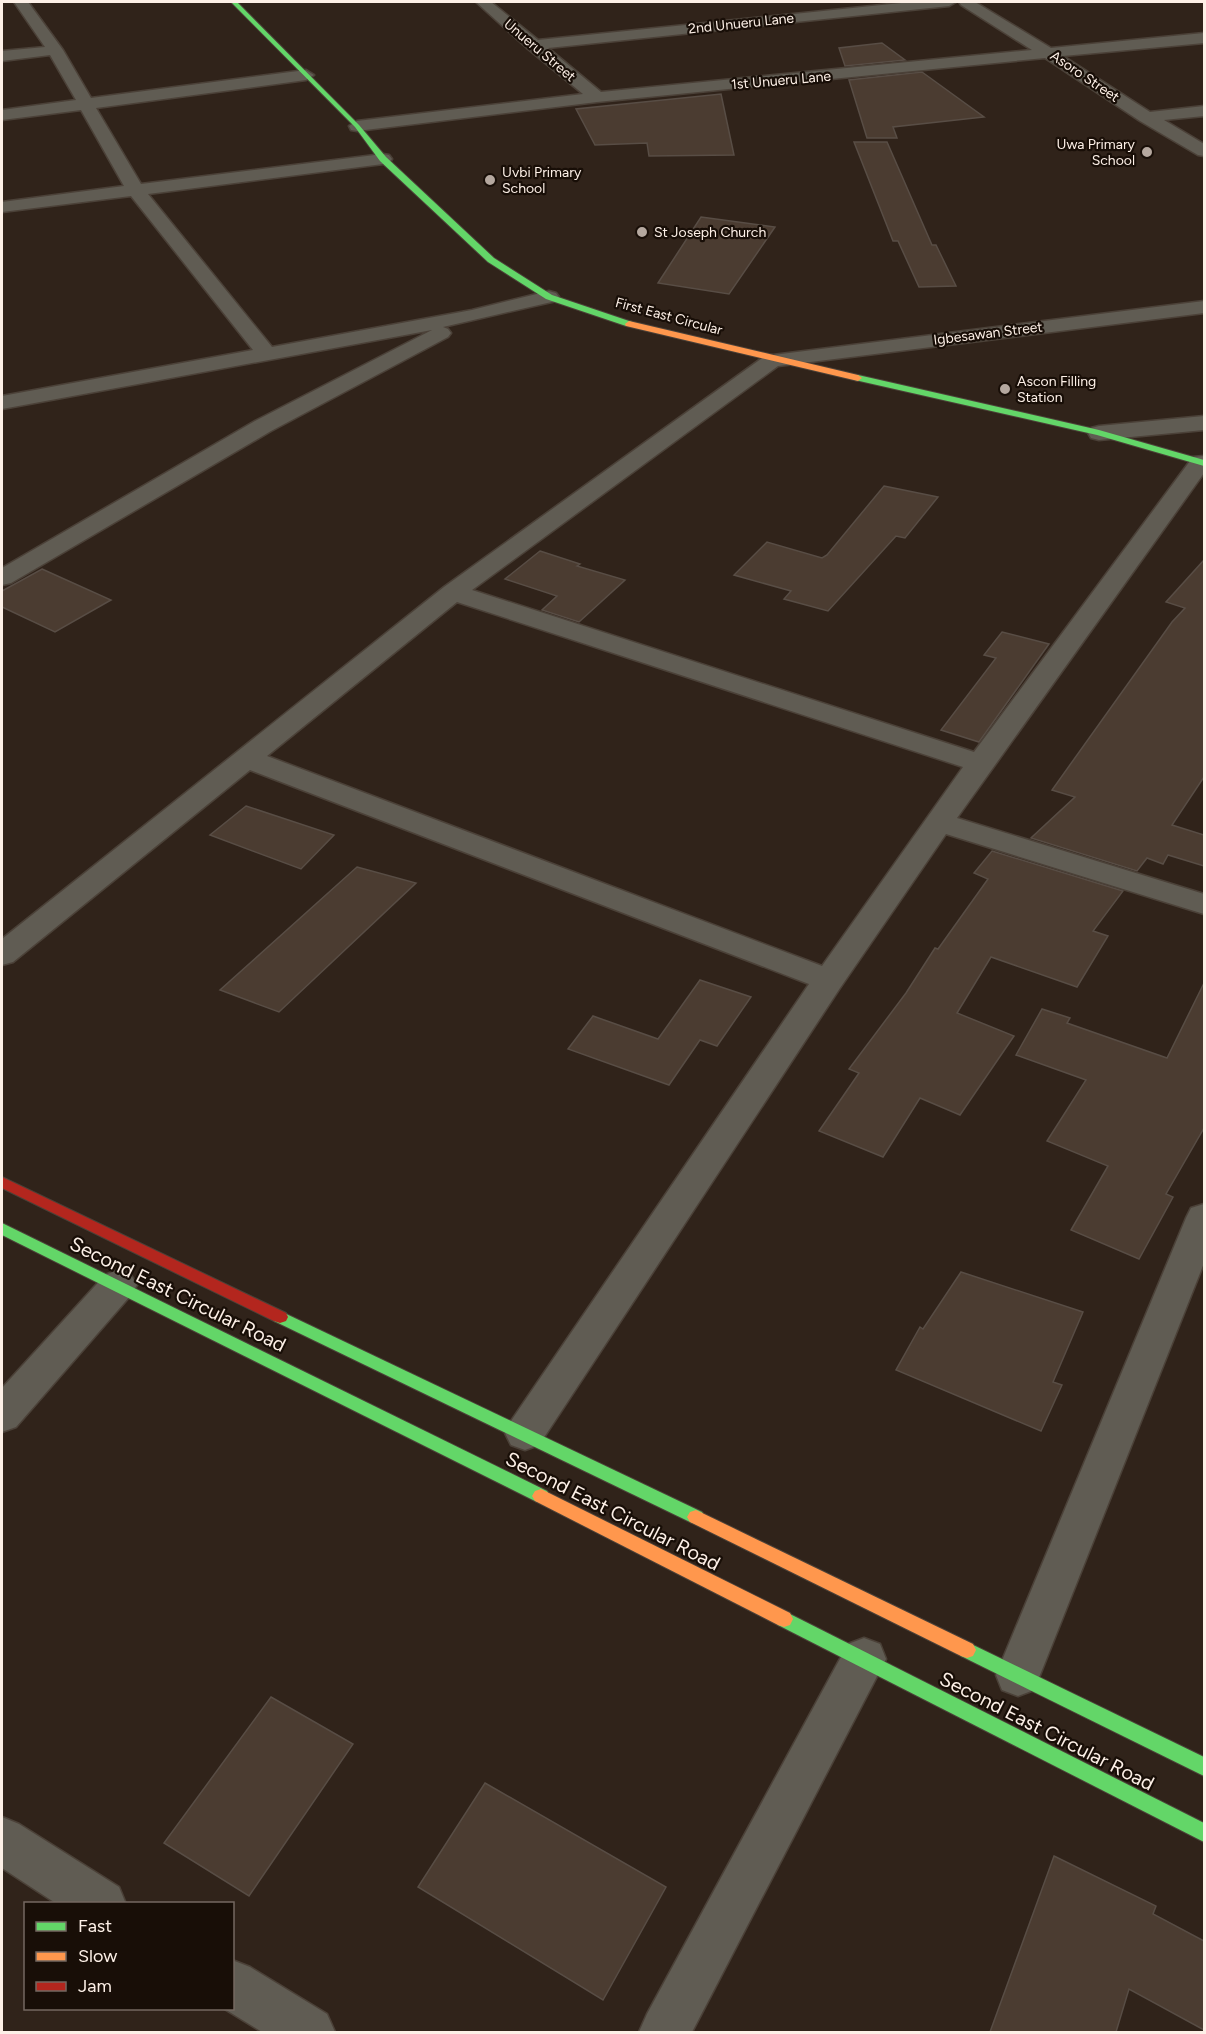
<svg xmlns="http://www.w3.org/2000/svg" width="1206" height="2034" font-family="Figtree,sans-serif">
  <rect width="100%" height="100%" fill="#30231a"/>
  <!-- building -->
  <g fill="#4b3c31" stroke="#584d45" stroke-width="1.5">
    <polygon points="882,43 905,60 845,66 839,48"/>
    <polygon points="922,72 984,117 893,127 897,138 867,138 849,80"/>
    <polygon points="721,94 734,155 649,156 647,143 595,145 576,109"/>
    <polygon points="854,142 887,142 932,245 936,245 956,286 919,287 898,241 893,241"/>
    <polygon points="701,217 775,227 729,294 658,283"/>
    <polygon points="884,486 938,497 905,538 896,536 828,611 784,599 791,591 734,575 767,542 822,558 827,555"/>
    <polygon points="540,551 580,564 577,566 625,580 579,622 542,610 557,596 505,579"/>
    <polygon points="1204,560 1204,777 1172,825 1204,835 1204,866 1168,855 1163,864 1147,858 1137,871 1031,838 1075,797 1052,790 1172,622 1185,608 1166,602"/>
    <polygon points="42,569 111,600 55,632 2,607 2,591"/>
    <polygon points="1002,632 1049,644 979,742 941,730 996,658 984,655"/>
    <polygon points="246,806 334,835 301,869 210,835"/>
    <polygon points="992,851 1123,891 1093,931 1108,936 1077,987 991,957 957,1013 1014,1036 960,1115 920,1098 883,1157 819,1131 859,1073 849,1069 906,993 935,948 938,949 988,879 974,873"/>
    <polygon points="357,867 416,883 279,1012 220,990"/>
    <polygon points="700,980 751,997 717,1046 700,1040 669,1085 568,1049 593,1016 658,1039"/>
    <polygon points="1204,983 1204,1128 1166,1194 1173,1197 1139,1259 1071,1230 1108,1166 1047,1141 1086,1080 1016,1055 1042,1009 1070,1018 1067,1023 1167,1058"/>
    <polygon points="961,1272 1083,1312 1053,1382 1062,1385 1041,1431 896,1370 920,1327 923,1329"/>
    <polygon points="271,1697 353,1744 249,1896 164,1843"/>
    <polygon points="485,1783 666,1887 603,2000 418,1887"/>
    <polygon points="1054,1856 1156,1906 1153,1914 1204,1941 1204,2030 1129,1989 1116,2032 990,2032"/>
  </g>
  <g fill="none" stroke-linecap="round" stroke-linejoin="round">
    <!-- street casing -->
    <g stroke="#4b4138" stroke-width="3">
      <g id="street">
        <polygon points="14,2 28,2 63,50 91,98 306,70 314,75 306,80 96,108 141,184 383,154 389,155 392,159 389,163 383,164 148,194 272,347 472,310 549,291 556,293 559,297 556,301 443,327 448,329 451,333 448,337 271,431 11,583 2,585 2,568 255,421 432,330 2,409 2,396 253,350 131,196 2,212 2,202 124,186 81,110 2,120 2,110 76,100 50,55 2,61 2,51 45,47"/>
        <polygon points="476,2 491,2 538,40 911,2 956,2 949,6 548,48 601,92 1032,50 961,5 959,2 975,2 1051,48 1204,33 1204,43 1063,56 1150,112 1204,106 1204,116 1164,120 1204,144 1204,156 1198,155 1140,121 1045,58 597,102 357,131 351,130 349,126 357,121 583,94 527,48"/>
        <path d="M 1204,301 L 1204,313 L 778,366 L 472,590 L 974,752 L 1193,457 L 1204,456 L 1204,473 L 957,818 L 1204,894 L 1204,914 L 946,834 L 840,988 L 539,1445 L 525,1450 L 511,1445 L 505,1433 L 511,1421 L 809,984 L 250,770 L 13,962 L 2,965 L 2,939 L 444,587 L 765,356 ZM 457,602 L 963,767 L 822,966 L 267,756 Z"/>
        <polygon points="1204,416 1204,430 1099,440 1091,438 1088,433 1091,428 1099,426"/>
        <polygon points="1204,1204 1204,1263 1040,1675 1034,1690 1018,1696 1002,1690 996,1675 1186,1218 1191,1208"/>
        <polygon points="118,1270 131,1275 137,1285 131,1295 16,1427 2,1432 2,1388 105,1275"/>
        <polygon points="864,1638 880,1644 886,1659 692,2032 639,2032 647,2014 848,1644"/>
        <polygon points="2,1817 19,1824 119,1887 126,1904 57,1904 2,1868"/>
        <polygon points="232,1960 250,1967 327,2014 335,2032 262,2032 223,2008 232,2008"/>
      </g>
    </g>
    <!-- fast casing -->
    <g stroke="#4b4138" stroke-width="2">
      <g id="fast">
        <polygon points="231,2 237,2 359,125 386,157 494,258 552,295 632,322 632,326 626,326 546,299 488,262 380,161 355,127"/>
        <polygon points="858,375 1099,430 1204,460 1204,466 1097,435 855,380 855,376"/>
        <polygon points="2,1223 547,1491 550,1496 547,1501 541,1503 535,1501 2,1235"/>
        <polygon points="280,1311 702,1512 705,1517 702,1522 696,1524 690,1522 274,1321 272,1317 274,1313"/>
        <polygon points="784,1611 1204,1823 1204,1842 778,1625 775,1619 778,1613"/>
        <polygon points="967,1642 1204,1757 1204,1776 961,1656 958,1650 961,1644"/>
      </g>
    </g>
    <!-- slow casing -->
    <g stroke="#4b4138" stroke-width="2">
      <g id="slow">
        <polygon points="629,321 858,375 862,378 858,381 626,326 625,324"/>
        <polygon points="541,1489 790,1613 793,1619 790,1625 784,1627 778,1625 535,1501 532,1496 535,1491"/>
        <polygon points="696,1510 973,1644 976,1650 973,1656 967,1658 961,1656 690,1522 687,1517 690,1512"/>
      </g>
    </g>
    <!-- jam casing -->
    <g stroke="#4b4138" stroke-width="2">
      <polygon id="jam" points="2,1177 286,1313 288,1317 286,1321 280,1323 274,1321 2,1188"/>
    </g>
    <!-- street -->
    <use href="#street" fill="#605c53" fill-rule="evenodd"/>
    <!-- fast -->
    <use href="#fast" fill="#63d668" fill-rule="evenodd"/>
    <!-- slow -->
    <use href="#slow" fill="#ff974d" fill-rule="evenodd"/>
    <!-- jam -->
    <use href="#jam" fill="#b3261e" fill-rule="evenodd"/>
  </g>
  <!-- markers -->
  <g fill="#b5a89f" stroke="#180e07" stroke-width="2">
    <circle cx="1147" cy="152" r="6"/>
    <circle cx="490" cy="180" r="6"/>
    <circle cx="642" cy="232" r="6"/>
    <circle cx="1005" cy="389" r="6"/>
  </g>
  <g text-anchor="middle" stroke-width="4.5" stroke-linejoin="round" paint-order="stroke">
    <!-- far-street labels -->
    <g font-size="14" fill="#fdf0e7" stroke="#180e07">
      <text transform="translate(741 23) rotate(-6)" y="5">2nd Unueru Lane</text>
      <text transform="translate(540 50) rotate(40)" y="5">Unueru Street</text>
      <text transform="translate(1085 76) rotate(34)" y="5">Asoro Street</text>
      <text transform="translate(781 80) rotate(-5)" y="5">1st Unueru Lane</text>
      <text transform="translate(669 316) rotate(15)" y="5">First East Circular</text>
      <text transform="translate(988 333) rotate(-7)" y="5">Igbesawan Street</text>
    </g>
    <!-- far-poi labels -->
    <g font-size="14" fill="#fdf0e7" stroke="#180e07" text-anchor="start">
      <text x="1135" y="149" text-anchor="end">Uwa Primary<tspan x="1135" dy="16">School</tspan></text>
      <text x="502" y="177">Uvbi Primary<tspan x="502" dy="16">School</tspan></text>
      <text x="654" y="237">St Joseph Church</text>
      <text x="1017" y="386">Ascon Filling<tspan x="1017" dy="16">Station</tspan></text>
    </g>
    <!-- near-street labels -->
    <g font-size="20" fill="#fdf0e7" stroke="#180e07">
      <text transform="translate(178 1294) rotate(26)" y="7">Second East Circular Road</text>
      <text transform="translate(613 1511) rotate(27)" y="7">Second East Circular Road</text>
      <text transform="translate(1047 1731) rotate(27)" y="7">Second East Circular Road</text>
    </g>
  </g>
  <!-- border -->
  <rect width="1206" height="2034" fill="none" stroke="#fdf0e7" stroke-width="6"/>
  <!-- legend -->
  <rect x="24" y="1902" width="210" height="108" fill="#180e07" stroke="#746861" stroke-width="1.5"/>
  <rect x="36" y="1922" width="30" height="9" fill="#63d668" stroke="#746861" stroke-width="1.5"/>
  <text x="78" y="1932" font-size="18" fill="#fdf0e7">Fast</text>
  <rect x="36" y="1952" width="30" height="9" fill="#ff974d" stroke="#746861" stroke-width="1.5"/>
  <text x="78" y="1962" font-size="18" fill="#fdf0e7">Slow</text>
  <rect x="36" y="1982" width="30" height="9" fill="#b3261e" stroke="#746861" stroke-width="1.5"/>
  <text x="78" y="1992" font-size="18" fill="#fdf0e7">Jam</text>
</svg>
